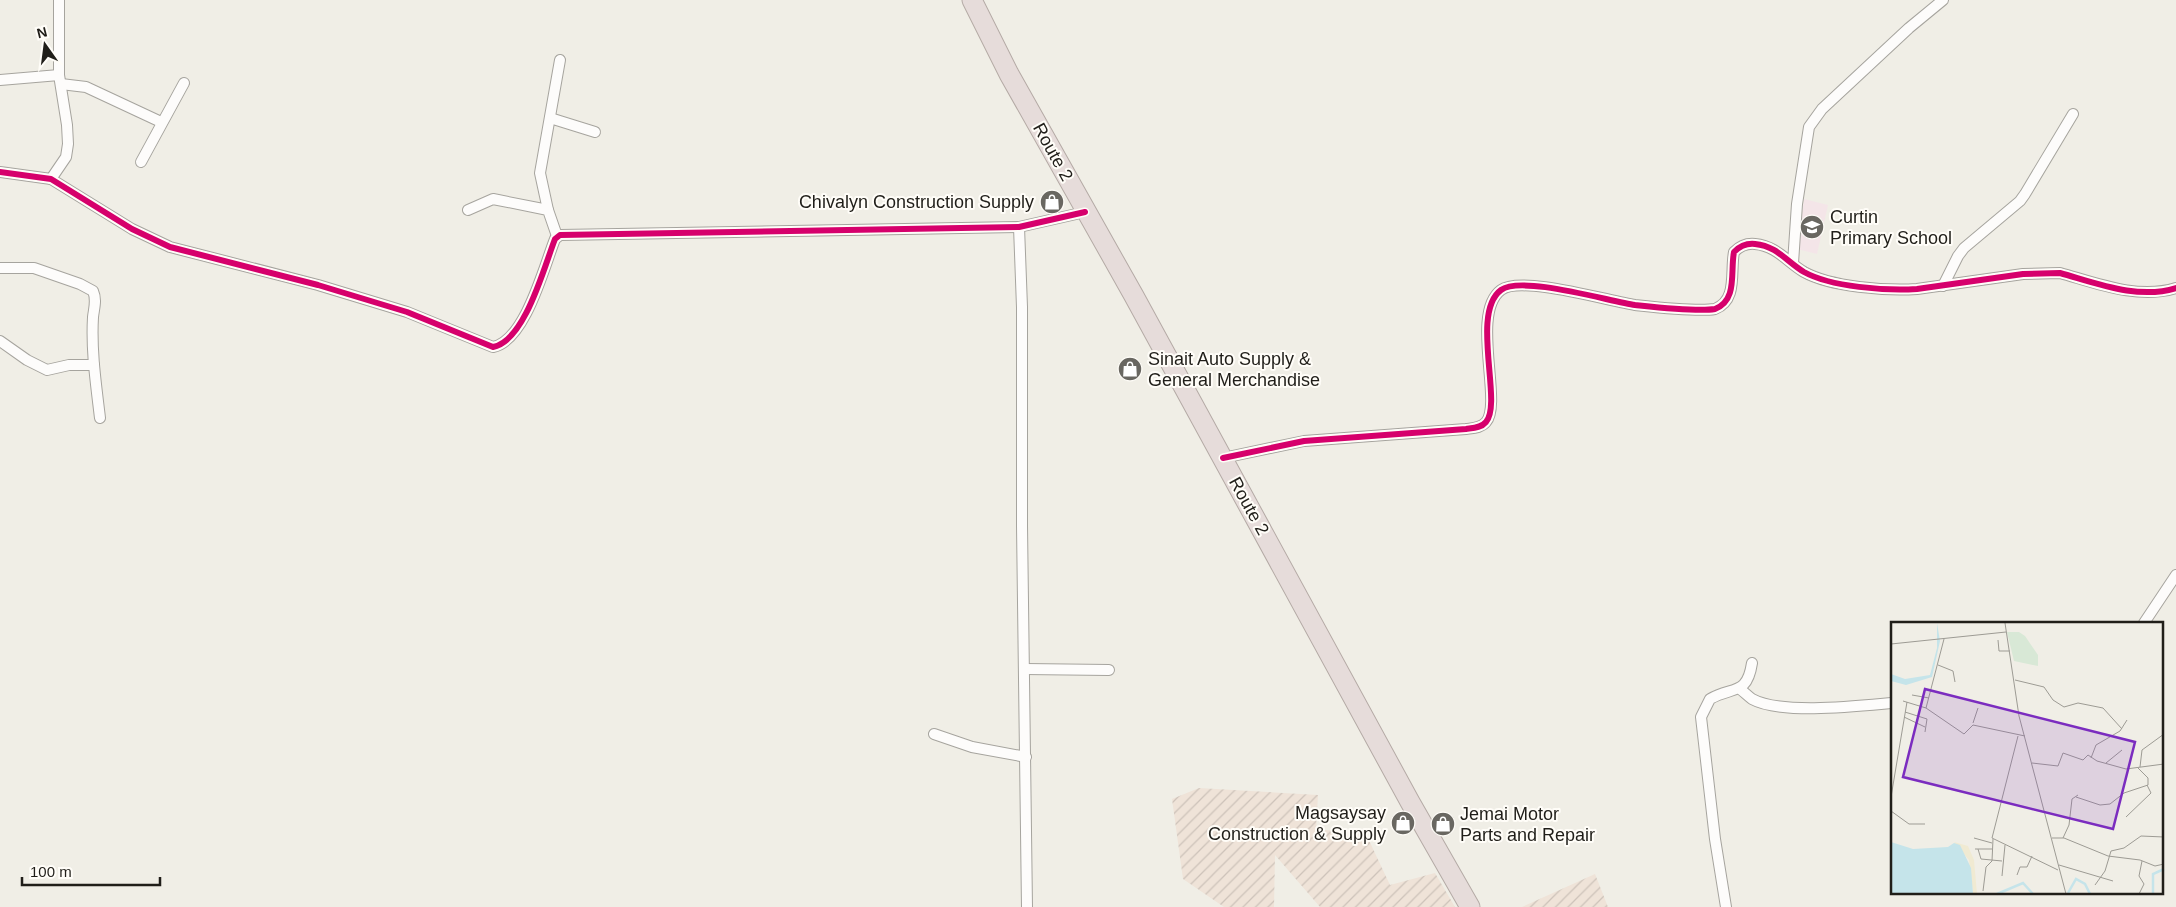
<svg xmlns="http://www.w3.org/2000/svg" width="2176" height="907" font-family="Helvetica,sans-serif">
  <defs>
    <pattern id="industrial-furrows" width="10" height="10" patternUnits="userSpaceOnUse" patternTransform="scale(1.25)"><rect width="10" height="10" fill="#efe3d8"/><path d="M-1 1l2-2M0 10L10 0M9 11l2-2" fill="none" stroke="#cdc2b9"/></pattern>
  </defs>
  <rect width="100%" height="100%" fill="#f0eee6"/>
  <!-- industrial -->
  <g fill="url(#industrial-furrows)">
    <polygon points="1199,788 1318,795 1316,829 1366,834 1390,885 1435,873 1455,907 1320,907 1275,855 1274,907 1224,907 1183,879 1172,799"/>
    <polygon points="1595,874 1608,907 1522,907"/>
  </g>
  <!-- education -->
  <polygon fill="#f4e5e8" points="1804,199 1828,205 1817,254 1797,249"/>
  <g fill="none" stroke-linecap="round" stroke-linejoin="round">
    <!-- street casing -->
    <g stroke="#a6a49e" stroke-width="12">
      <g id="street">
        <polyline points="0,80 59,75"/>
        <polyline points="61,84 86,87 161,122"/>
        <polyline points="550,118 595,132"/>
        <polyline points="141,162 184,83"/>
        <path d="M 0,172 L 51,179 L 132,229 L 170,247 L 318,285 L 407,312 L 493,347 C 525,341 544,267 555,239 L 560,235 L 1019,227 L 1085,212"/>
        <polyline points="51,179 66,157 68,144 67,125 59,75 59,0"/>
        <polyline points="468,210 493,199 548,210 557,236"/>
        <polyline points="548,210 540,173 560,60"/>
        <polyline points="1019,227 1022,307 1022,526 1027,907"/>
        <polyline points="1793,263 1797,204 1809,127 1822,109 1909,28 1943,0"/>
        <path d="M 0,268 L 34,268 L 80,284 L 93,291 C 97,300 94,308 93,317 C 91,351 96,384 100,418"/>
        <polyline points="1943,286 1958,256 1964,248 2020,201 2025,194 2073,114"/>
        <polyline points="0,341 27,360 47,370 69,365 94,365"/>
        <path d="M 1223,458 L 1304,441 L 1466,429 C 1473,428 1481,428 1486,422 C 1503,403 1470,313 1501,290 C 1521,275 1608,301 1635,305 C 1654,307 1697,312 1715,309 C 1738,300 1730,272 1734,252 C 1740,246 1746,243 1755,244 C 1777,246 1787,262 1804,272 C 1831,287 1886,291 1917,289 L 2023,274 L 2060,273 C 2096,283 2138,300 2176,288"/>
        <polyline points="2144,623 2176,575"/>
        <polyline points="1025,669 1109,670"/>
        <path d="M 1740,689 C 1744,692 1748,696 1752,699 C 1781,715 1859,706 1892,703"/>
        <polyline points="934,734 972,747 1026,757"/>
        <path d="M 1726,907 L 1715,839 L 1701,717 L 1710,699 C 1733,686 1747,696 1752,663"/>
      </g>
    </g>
    <!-- highway casing -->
    <g stroke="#b4aaa5" stroke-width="21">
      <polyline id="highway" points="972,0 1009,74 1134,296 1410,802 1470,907"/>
    </g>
    <!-- street -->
    <use href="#street" stroke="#fdfcfb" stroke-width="10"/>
    <!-- highway -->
    <use href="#highway" stroke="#e6dcda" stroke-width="19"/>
    <!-- cycleway casing -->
    <g stroke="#fffdf8" stroke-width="9">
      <g id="cycleway">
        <path d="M 0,172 L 51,179 L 132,229 L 170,247 L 318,285 L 407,312 L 493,347 C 525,341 544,267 555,239 L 560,235 L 1019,227 L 1085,212"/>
        <path d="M 1223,458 L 1304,441 L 1466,429 C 1473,428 1481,428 1486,422 C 1503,403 1470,313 1501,290 C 1521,275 1608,301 1635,305 C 1654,307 1697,312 1715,309 C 1738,300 1730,272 1734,252 C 1740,246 1746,243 1755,244 C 1777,246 1787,262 1804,272 C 1831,287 1886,291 1917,289 L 2023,274 L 2060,273 C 2096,283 2138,300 2176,288"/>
      </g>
    </g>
    <!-- cycleway -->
    <use href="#cycleway" stroke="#d6006c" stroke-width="6"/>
  </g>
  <!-- icons -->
  <defs>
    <g id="shop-disc" transform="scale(1.25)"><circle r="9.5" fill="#696761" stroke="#fffdf8"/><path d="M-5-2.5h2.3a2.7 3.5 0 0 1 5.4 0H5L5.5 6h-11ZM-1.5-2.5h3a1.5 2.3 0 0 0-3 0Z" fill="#fff"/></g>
    <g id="school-disc" transform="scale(1.25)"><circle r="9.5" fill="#696761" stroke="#fffdf8"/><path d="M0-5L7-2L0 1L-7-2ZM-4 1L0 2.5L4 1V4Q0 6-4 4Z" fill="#fff"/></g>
  </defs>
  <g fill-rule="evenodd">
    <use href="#shop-disc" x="1052" y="202"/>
    <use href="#school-disc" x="1812" y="227"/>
    <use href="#shop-disc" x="1130" y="369"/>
    <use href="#shop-disc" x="1403" y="823"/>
    <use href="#shop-disc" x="1443" y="824"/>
  </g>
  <g text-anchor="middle" stroke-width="4" stroke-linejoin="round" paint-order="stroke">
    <!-- street labels -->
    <g font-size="18" fill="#201e19" stroke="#fffdf8">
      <text transform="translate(1053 152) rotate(61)" y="6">Route 2</text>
      <text transform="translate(1249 506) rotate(61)" y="6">Route 2</text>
    </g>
    <!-- poi labels -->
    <g font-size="18" fill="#201e19" stroke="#fffdf8" text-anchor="start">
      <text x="1034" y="208" text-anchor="end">Chivalyn Construction Supply</text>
      <text x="1830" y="223">Curtin<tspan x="1830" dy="21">Primary School</tspan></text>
      <text x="1148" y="365">Sinait Auto Supply &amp;<tspan x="1148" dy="21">General Merchandise</tspan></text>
      <text x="1386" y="819" text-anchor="end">Magsaysay<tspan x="1386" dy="21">Construction &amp; Supply</tspan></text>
      <text x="1460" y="820">Jemai Motor<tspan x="1460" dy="21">Parts and Repair</tspan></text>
    </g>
  </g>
  <!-- overview -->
  <g transform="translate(1891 622)">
    <rect width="272" height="272" fill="#f0eee6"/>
    <path d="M 63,220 L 77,224 L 83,238 L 86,272 L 82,272 L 78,238 Z" fill="#f0ead2"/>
    <path d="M 116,10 L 128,10 L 134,14 L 147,33 L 147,44 L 123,39 Z" fill="#d8e8d6"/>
    <path d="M 46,1 L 49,19 L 41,55 L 15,63 L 0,59 L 0,52 L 14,57 L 39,53 L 46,26 ZM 0,220 L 22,227 L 57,225 L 63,221 L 69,223 L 80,246 L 82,272 L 0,272 Z" fill="#c5e4ea"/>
    <path fill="none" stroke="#c5e4ea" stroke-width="2.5" d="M 177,271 L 185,257 L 194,262 L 199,272M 106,272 L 132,261 L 142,272M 262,272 L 262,252 L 273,247"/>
    <path fill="none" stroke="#9d9b94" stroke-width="1" d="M 114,1 L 128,94 L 175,272M 107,18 L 108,29 L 119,29M 0,22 L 115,10M 47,43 L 62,49 L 64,60M 124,58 L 153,65 L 162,78 L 173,85 L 187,81 L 212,86 L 231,107M 21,73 L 38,76M 12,79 L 35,86 L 73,112 L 82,103 L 134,114M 35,86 L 53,17M 14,90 L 36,97 L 34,110M 13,95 L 34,105M 82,101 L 87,86M 127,114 L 101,216 L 167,248M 200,136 L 205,123 L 229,109 L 236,98M 141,141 L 167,144 L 172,131 L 192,138 L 197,133 L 206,139 L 235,147 L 273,142M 215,141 L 231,128M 249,145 L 251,128 L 273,112M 0,175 L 16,80M 185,175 L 209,183 L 219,182 L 233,171 L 257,163 L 257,156 L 247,146M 0,189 L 18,202 L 34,202M 235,195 L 260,171 L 256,163M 83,216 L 101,221M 161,216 L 173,216 L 217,234 L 249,238 L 264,244 L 273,242M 172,216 L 178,203 L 181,177 L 187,173M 84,227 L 101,227M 87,227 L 90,237 L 111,239M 168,243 L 222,259M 126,253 L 129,245 L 136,245 L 141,234M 111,254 L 114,223M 204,263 L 214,249 L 220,229 L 233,226 L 250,214 L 273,215M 92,269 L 95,245 L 101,239 L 102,217M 248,272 L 253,262 L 248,254 L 251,239"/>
    <path fill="#7b2cbf" fill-opacity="0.15" stroke="#7b2cbf" stroke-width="2.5" d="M 34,67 L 244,120 L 222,207 L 12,155 Z"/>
    <rect width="272" height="272" fill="none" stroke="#201e19" stroke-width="2.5"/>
  </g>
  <!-- north arrow -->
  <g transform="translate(45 45) rotate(346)" stroke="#fffdf8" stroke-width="4" paint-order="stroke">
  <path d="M0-4L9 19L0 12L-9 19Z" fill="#201e19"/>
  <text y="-8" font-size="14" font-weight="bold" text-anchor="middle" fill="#201e19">N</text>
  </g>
  <!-- scale -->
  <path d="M22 877v8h138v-8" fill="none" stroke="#201e19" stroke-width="2.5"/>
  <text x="30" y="877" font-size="15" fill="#201e19" stroke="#fffdf8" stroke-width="4" paint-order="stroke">100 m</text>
</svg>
